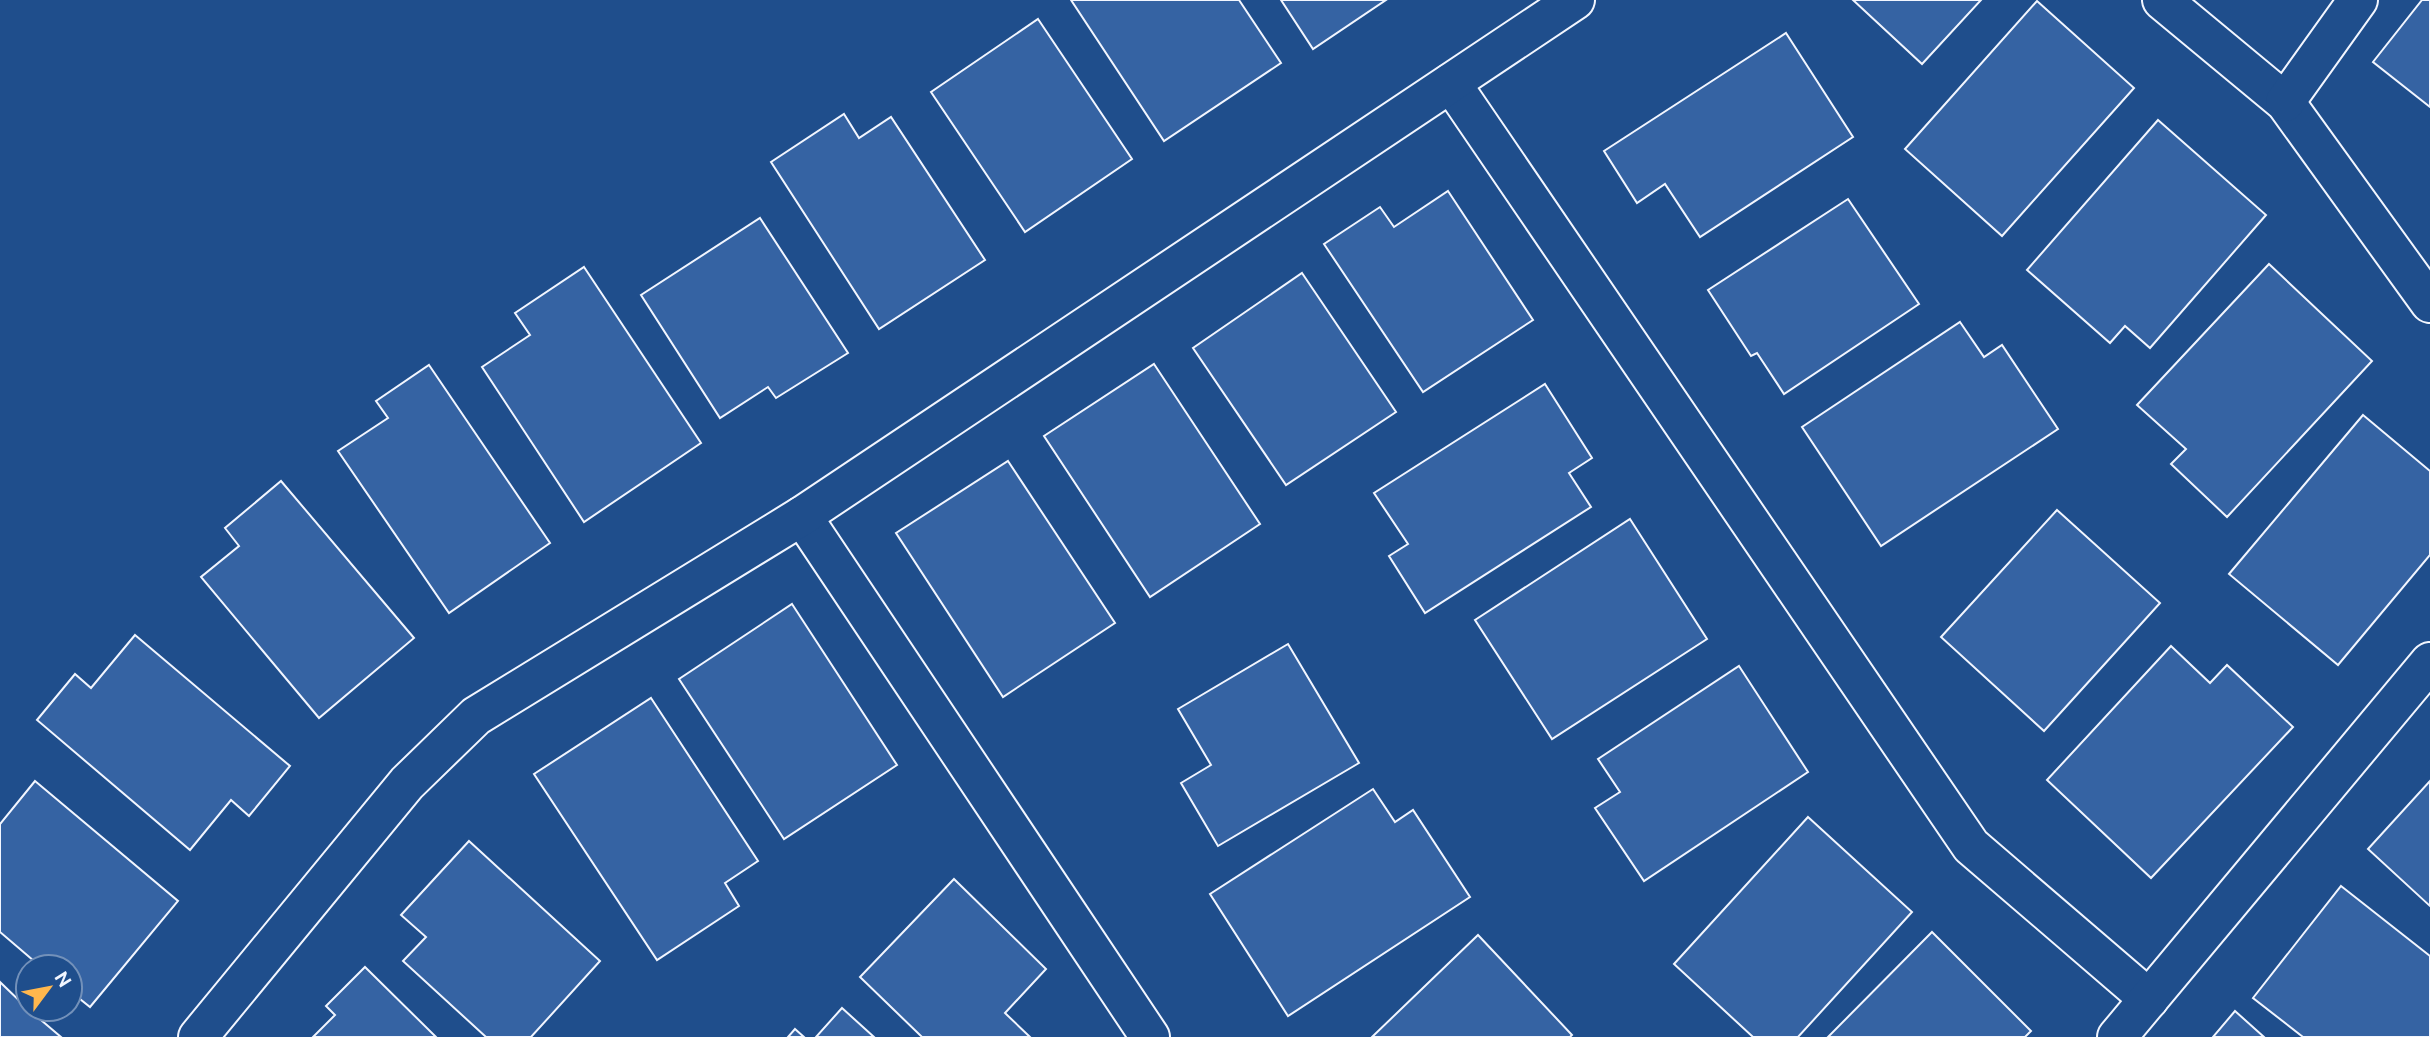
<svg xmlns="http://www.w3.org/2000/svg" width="2430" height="1037" font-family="Ubuntu,sans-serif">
  <rect width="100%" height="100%" fill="#1f4e8c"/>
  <!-- building -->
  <g fill="#3563a3" stroke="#f2f6ff" stroke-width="2">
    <polygon points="1071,0 1239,0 1281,63 1164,141"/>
    <polygon points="1281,0 1386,0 1313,49"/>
    <polygon points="1853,0 1981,0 1922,64"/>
    <polygon points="2422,0 2430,0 2430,107 2373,62"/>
    <polygon points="2037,1 2134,88 2002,236 1905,149"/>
    <polygon points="1038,19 1132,159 1025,232 931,92"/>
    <polygon points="1786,33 1853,137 1700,237 1665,184 1637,203 1604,151"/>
    <polygon points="844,114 859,138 891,117 985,260 879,329 771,162"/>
    <polygon points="2158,120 2266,215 2150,348 2125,326 2110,343 2027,270"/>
    <polygon points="1448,191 1533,320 1423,392 1324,244 1380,207 1394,227"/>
    <polygon points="1848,199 1919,304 1784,394 1757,353 1751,356 1708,290"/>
    <polygon points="760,218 848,353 776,398 768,387 720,418 641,295"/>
    <polygon points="2269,264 2372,361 2227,517 2171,464 2186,449 2137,405"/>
    <polygon points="584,267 701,443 584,522 482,367 530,335 515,313"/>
    <polygon points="1302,273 1396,412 1286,485 1193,348"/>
    <polygon points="1960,322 1984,357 2002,345 2058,429 1881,546 1802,427"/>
    <polygon points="1154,364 1260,524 1150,597 1044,436"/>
    <polygon points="429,365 550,543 449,613 338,451 388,418 376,401"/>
    <polygon points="1545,384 1592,458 1569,473 1591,507 1425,613 1389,556 1408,544 1374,493"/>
    <polygon points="2363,415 2430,471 2430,555 2338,665 2229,574"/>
    <polygon points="1008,461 1115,623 1003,697 896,533"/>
    <polygon points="281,481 414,638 319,718 201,577 239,546 225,528"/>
    <polygon points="2057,510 2160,603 2044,731 1941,637"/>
    <polygon points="1630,519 1707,639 1552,739 1475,620"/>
    <polygon points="792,604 897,765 784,839 679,679"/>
    <polygon points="135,635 290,766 249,816 231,800 190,850 37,720 75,674 91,688"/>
    <polygon points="1288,644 1359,763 1218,846 1181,783 1211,765 1178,709"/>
    <polygon points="2171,646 2210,683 2227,665 2293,727 2151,878 2047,780"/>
    <polygon points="1739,666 1808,772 1644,881 1595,808 1620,792 1598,759"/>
    <polygon points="651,698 758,861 725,883 739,906 657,960 534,774"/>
    <polygon points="35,781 178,901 90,1007 70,991 70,967 41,967 0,932 0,824"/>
    <polygon points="2430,781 2430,906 2368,849"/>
    <polygon points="1373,789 1395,822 1413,810 1470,897 1288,1016 1210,894"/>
    <polygon points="1808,817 1912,912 1798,1037 1753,1037 1674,964"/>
    <polygon points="469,841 600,961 531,1037 486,1037 403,961 426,937 401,915"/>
    <polygon points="954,879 1046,969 1005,1013 1030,1037 922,1037 860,977"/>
    <polygon points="2341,886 2430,956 2430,1037 2303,1037 2253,998"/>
    <polygon points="1932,932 2031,1031 2025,1037 1828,1037"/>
    <polygon points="1478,935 1572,1035 1570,1037 1372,1037"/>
    <polygon points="365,967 436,1037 313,1037 335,1015 326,1006"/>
    <polygon points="0,982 28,1009 61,1037 0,1037"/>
    <polygon points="842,1008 874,1037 816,1037"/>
    <polygon points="2235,1011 2264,1037 2213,1037"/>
    <polygon points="795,1029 804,1037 788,1037"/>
  </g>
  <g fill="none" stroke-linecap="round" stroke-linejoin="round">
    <!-- street casing -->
    <g stroke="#f2f6ff" stroke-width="42">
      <g id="street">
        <polyline points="2162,0 2285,102 2430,303"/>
        <polyline points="1451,83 1971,846 2149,999"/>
        <polyline points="2285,102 2358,0"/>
        <polyline points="802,516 1150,1037"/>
        <polyline points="198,1037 407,783 476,716 802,516 1575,0"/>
        <polyline points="2117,1037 2430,662"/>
      </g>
    </g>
    <!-- street -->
    <use href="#street" stroke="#1f4e8c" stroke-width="38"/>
  </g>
  <!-- north arrow -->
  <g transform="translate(49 988) rotate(58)"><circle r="33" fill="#1f4e8c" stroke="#7391ba" stroke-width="2"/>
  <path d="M0-5L12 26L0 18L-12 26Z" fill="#ffb74d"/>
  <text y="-10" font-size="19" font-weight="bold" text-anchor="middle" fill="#f2f6ff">N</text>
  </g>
</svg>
